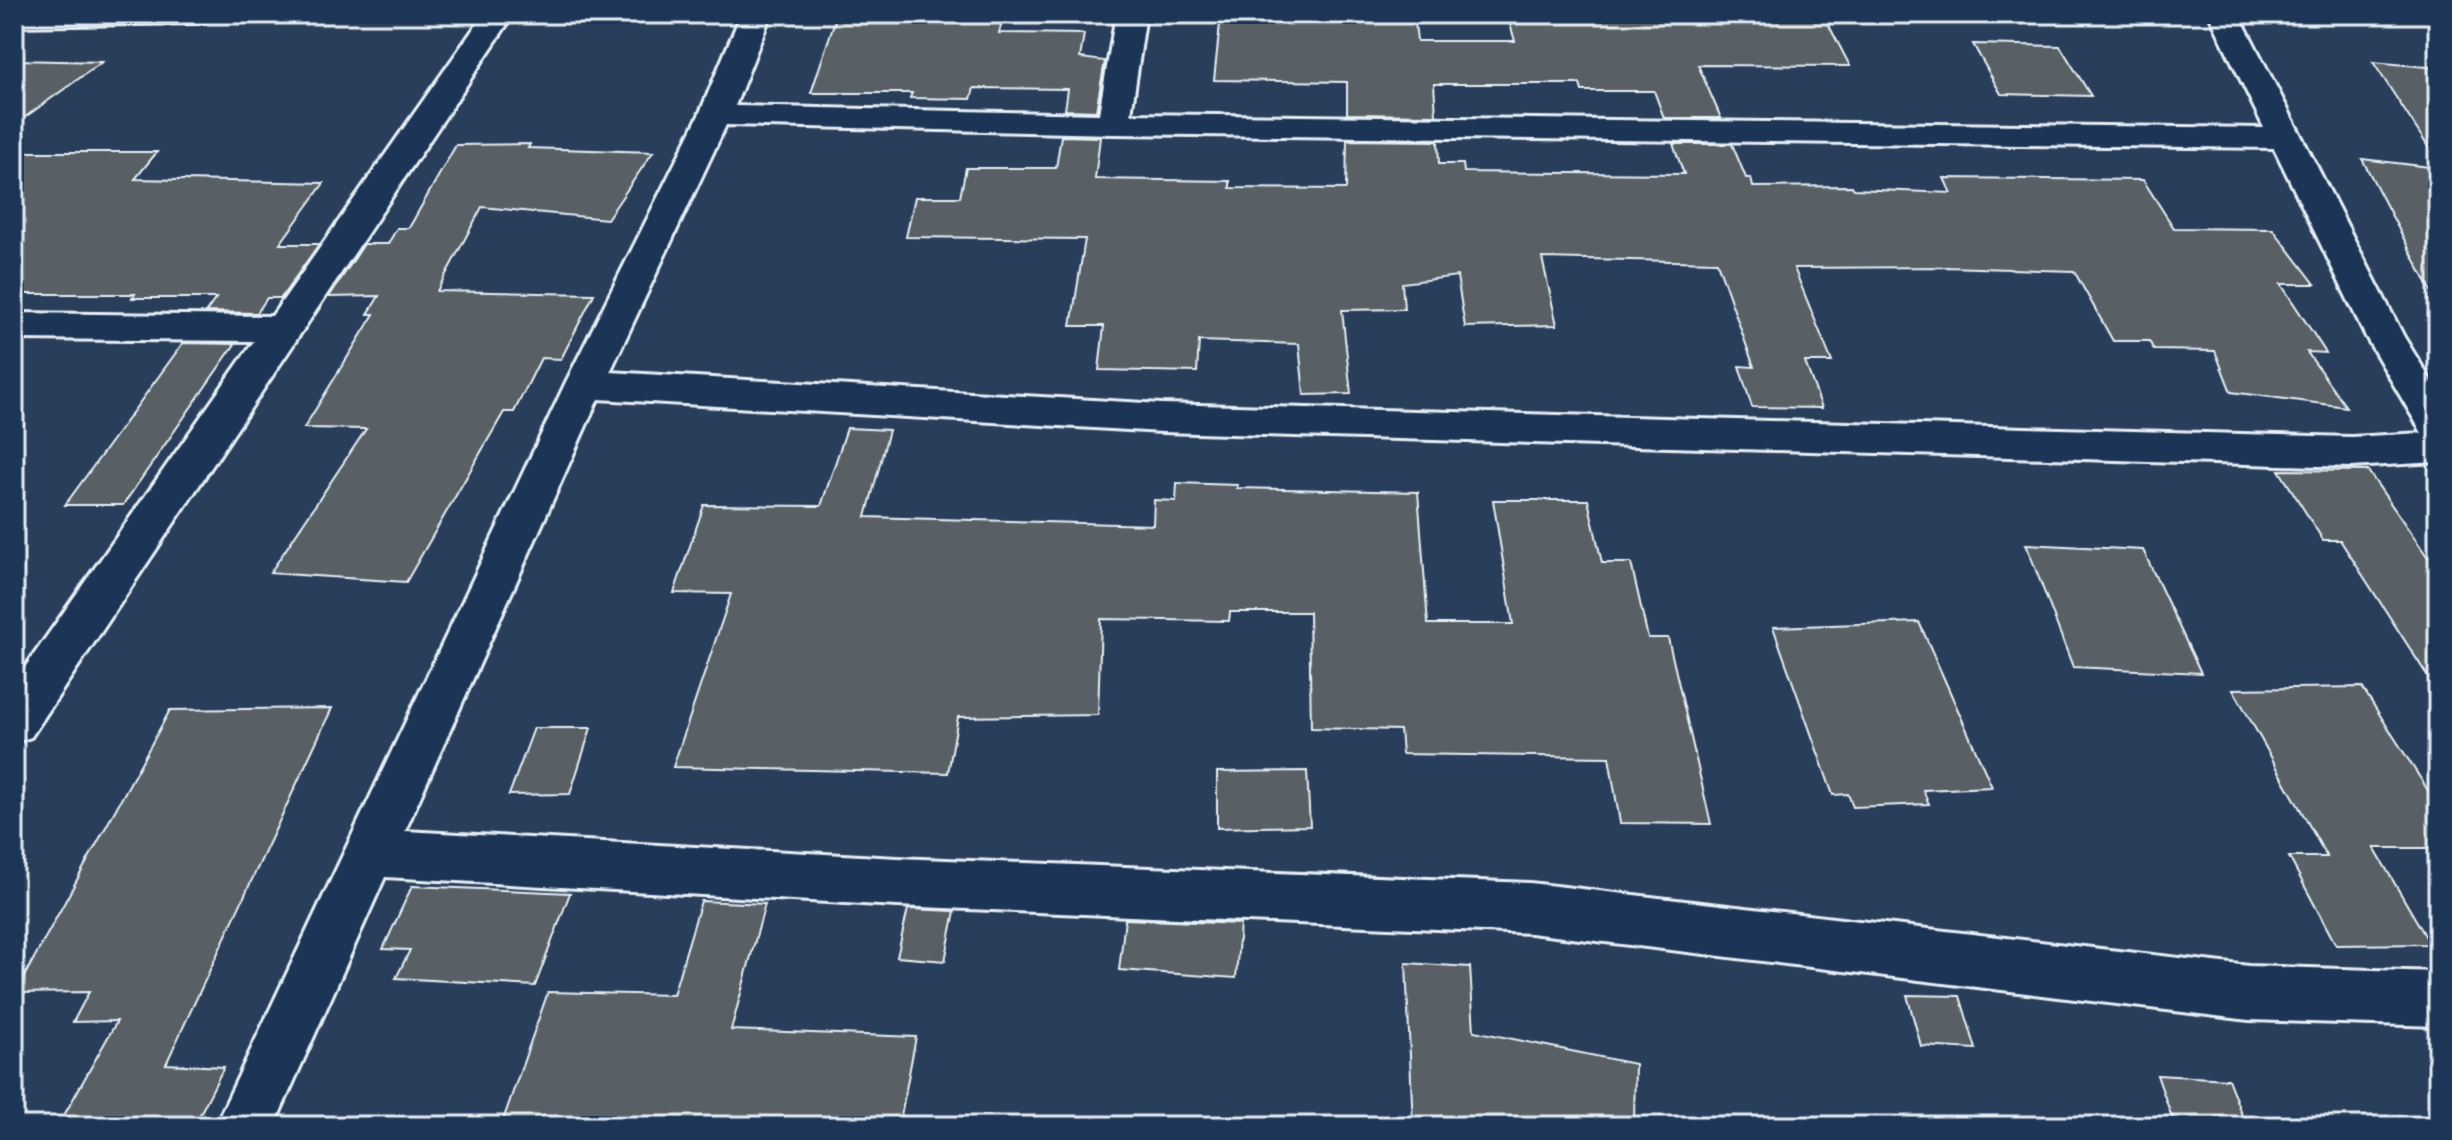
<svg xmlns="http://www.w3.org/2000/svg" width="2452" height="1140" font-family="Caveat,sans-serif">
  <rect width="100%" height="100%" fill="#293e5a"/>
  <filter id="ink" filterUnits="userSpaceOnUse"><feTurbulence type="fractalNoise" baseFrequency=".0125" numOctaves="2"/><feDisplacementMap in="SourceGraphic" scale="16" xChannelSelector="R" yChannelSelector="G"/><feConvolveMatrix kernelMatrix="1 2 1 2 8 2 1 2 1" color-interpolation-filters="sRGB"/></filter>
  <g filter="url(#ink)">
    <!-- building -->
    <g fill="#596065" stroke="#e8f1f8" stroke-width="2">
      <polygon points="837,14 1004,14 999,33 1084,34 1080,58 1105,61 1096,111 1065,110 1068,89 974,88 971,99 910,98 912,93 811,93"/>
      <polygon points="1221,14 1414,14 1417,41 1515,41 1507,14 1823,14 1850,66 1698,65 1721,118 1664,118 1654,91 1582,91 1580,84 1434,84 1436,115 1347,114 1347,82 1214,80"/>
      <polygon points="1973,44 2060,46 2091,96 2001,94"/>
      <polygon points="14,60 102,62 14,125"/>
      <polygon points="2373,62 2438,68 2438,162"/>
      <polygon points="1061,136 1100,137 1095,179 1230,181 1230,188 1346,189 1347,140 1438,141 1439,164 1463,164 1464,172 1684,174 1673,144 1732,144 1746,178 1751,178 1753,187 1852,186 1854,189 1951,193 1944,178 2143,180 2174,228 2273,229 2315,284 2281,284 2326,353 2307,352 2346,407 2231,392 2215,351 2154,350 2149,341 2113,341 2074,271 1945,267 1794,268 1832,362 1805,362 1822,408 1752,407 1739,366 1754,367 1717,262 1542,258 1557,325 1465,327 1457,276 1402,283 1404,309 1342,310 1351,394 1304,395 1299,344 1199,341 1197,372 1099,370 1104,326 1071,326 1085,239 906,237 915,197 960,197 966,168 1056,168"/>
      <polygon points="530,144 528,148 653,152 607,219 482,207 437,291 594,294 561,359 541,358 514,412 504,412 406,582 270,573 366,429 304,428 374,314 368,314 379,296 329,297 364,244 388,244 397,228 409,228 456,145"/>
      <polygon points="14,152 157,152 135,179 324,183 280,244 319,244 281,298 267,298 257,313 206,312 216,298 132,298 135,294 14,294"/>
      <polygon points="2362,159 2438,168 2438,304"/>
      <polygon points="183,343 235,344 123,505 65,505"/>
      <polygon points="847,428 889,430 866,517 1153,525 1154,500 1176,501 1177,483 1237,485 1237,488 1418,492 1428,624 1513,624 1493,500 1588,500 1602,563 1631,563 1648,638 1668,638 1711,824 1620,823 1609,757 1402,754 1400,730 1311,728 1309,612 1230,612 1229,621 1101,619 1098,715 958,717 948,773 673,767 731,594 674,593 704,505 821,506"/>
      <polygon points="2279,470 2368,471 2438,572 2438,692 2340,540 2323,540"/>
      <polygon points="2026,544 2143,550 2201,673 2073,667"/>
      <polygon points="1919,622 1992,787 1923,790 1929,804 1853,807 1848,794 1833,795 1773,627"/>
      <polygon points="2362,687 2438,806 2438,848 2374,848 2430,944 2336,945 2289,857 2327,857 2233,689"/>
      <polygon points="332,708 166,1064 224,1067 194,1126 58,1126 117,1021 73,1022 89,992 15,993 170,710"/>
      <polygon points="534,728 591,728 570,794 509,795"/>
      <polygon points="1307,771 1310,826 1217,828 1217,772"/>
      <polygon points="412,886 570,893 535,986 396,978 410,950 383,949"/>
      <polygon points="701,901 765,904 731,1030 916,1037 899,1126 501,1126 548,992 673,995"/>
      <polygon points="908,909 955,911 945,961 897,957"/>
      <polygon points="1125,919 1240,924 1236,978 1119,970"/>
      <polygon points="1406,963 1470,967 1474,1031 1635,1064 1634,1126 1413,1126"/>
      <polygon points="1907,995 1960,996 1976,1049 1921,1046"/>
      <polygon points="2157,1075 2228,1079 2246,1126 2175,1126"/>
    </g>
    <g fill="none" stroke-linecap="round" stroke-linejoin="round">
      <!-- minor casing -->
      <g stroke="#e8f1f8" stroke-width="6">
        <g id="minor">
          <polygon points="14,14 212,14 208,20 197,23 14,26"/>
          <polygon points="484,14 514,14 31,737 14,743 14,683 254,341 14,339 14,313 272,316"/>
          <path d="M 741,14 L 771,14 L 735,106 L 1099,114 L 1116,14 L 1146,14 L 1131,114 L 2264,128 L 2209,14 L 2239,14 L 2404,337 L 2438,392 L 2438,462 L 2351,467 L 1162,432 L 598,399 L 405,831 L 897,858 L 1530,883 L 2249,966 L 2438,972 L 2438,1026 L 2249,1020 L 1530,933 L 897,906 L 385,877 L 274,1126 L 215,1126 L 565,384 L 699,115 ZM 726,125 L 1113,134 L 2274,148 L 2366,337 L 2422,433 L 2351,437 L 1162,404 L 610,372 Z"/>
        </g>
      </g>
      <!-- minor -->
      <use href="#minor" fill="#1d3557" fill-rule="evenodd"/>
    </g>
  </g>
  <!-- margin -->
  <rect width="2452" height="1140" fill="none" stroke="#1d3557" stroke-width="48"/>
  <rect x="24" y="24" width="2404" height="1092" fill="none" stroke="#e8f1f8" stroke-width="3" filter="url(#ink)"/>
</svg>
